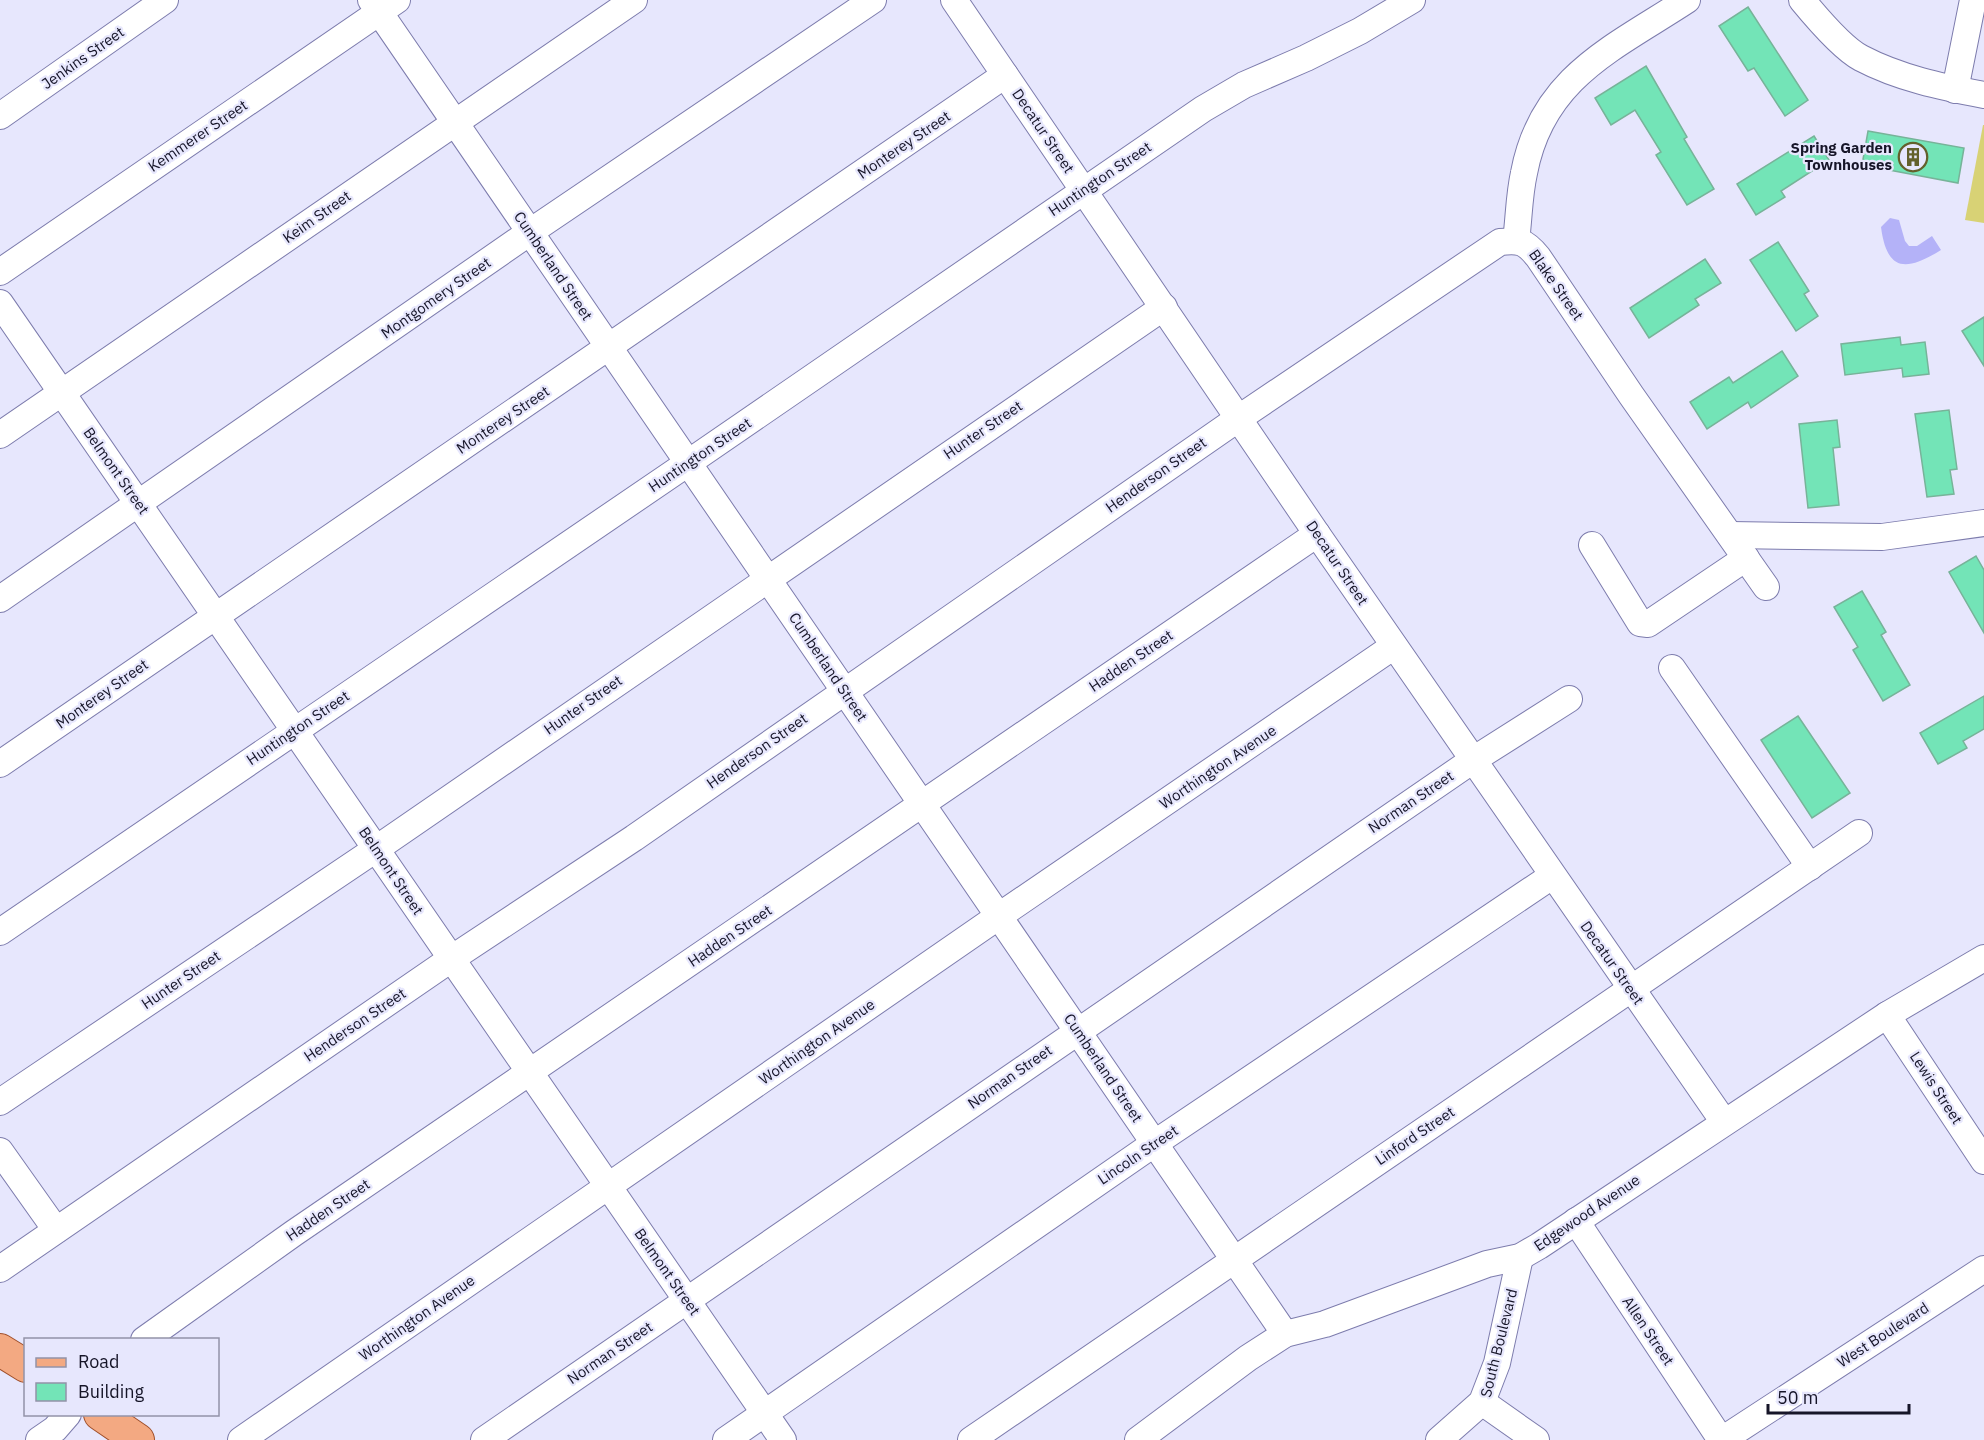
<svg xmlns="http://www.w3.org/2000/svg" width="1984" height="1440" font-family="'IBM Plex Sans',sans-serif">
  <rect width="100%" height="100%" fill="#e7e7fd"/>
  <!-- garden -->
  <polygon fill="#d8d275" points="1983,125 1984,125 1984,223 1965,220"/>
  <!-- water -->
  <path fill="#b4b2f8" d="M 1890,218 L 1899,220 L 1905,241 L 1909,246 L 1917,246 L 1932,236 L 1941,250 C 1907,271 1887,273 1881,227 Z"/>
  <!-- building -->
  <g fill="#73e4b7" stroke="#77b399" stroke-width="1.5">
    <polygon points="1748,7 1808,100 1785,116 1754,68 1748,71 1719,26"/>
    <polygon points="1646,66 1687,137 1684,139 1714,189 1687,205 1656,155 1661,152 1635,110 1611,125 1595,98"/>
    <polygon points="1868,131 1964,148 1958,183 1862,165"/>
    <polygon points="1814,136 1829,160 1781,191 1785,197 1756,215 1737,184"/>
    <polygon points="1778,242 1809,291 1804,294 1818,316 1796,331 1750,260"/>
    <polygon points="1705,259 1721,283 1695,299 1699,305 1649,338 1630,308"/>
    <polygon points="1984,317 1984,366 1962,331"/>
    <polygon points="1900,337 1901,345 1925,342 1929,374 1903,377 1902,368 1845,375 1841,344"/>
    <polygon points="1782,351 1798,376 1751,408 1748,402 1707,429 1690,402 1729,377 1733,383"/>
    <polygon points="1949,410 1957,469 1950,470 1954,494 1927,497 1915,414"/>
    <polygon points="1837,420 1840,447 1833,448 1839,505 1808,508 1799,424"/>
    <polygon points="1976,556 1984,570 1984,633 1949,572"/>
    <polygon points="1862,591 1886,632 1881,635 1910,685 1883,701 1853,650 1858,647 1834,607"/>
    <polygon points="1984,696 1984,729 1963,741 1967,748 1938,764 1920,733"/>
    <polygon points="1798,716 1850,793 1812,818 1761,740"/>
  </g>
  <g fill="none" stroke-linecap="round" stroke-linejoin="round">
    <!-- minor casing -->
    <g stroke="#7d7cad" stroke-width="28">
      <g id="minor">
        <polyline points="371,0 1285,1334"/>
        <polyline points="954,0 1317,534 1724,1122"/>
        <path d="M 1802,0 C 1816,17 1842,48 1861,58 C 1899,78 1942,87 1984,95"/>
        <polyline points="1955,90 1973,0"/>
        <polyline points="0,116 165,0"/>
        <path d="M 1516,241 C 1519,218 1519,195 1524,173 C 1542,77 1614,48 1687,0"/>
        <polyline points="0,272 397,0"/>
        <polyline points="0,303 783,1440"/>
        <polyline points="0,435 634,0"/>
        <polyline points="1730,535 1882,537 1984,523"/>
        <polyline points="1592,545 1640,623 1648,624 1746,558"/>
        <polyline points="0,599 530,232 873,0"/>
        <polyline points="1672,668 1810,867"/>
        <polyline points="0,764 1005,75"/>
        <polyline points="0,932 688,463 1203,109 1244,85 1306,58 1360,31 1412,0"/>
        <polyline points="1887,1015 1984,1161"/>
        <polyline points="0,1102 376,849 1164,307"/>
        <polyline points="0,1151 56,1230"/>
        <polyline points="1576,1221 1721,1440"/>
        <path d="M 0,1269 L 451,959 L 634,838 L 1239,418 L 1500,242 C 1520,240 1525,241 1538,257 L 1631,395 L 1766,587"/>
        <polyline points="144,1340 294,1233 1317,534"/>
        <polyline points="1482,1402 1536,1440"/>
        <polyline points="39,1440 55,1429 68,1414"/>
        <polyline points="241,1440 999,916 1394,646"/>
        <polyline points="484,1440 1473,760 1569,699"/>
        <polyline points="726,1440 1155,1143 1552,876"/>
        <polyline points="971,1440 1859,833"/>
        <polyline points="1138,1440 1248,1358 1285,1334 1325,1324 1487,1264 1520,1257 1539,1246 1887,1015 1984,958"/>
        <polyline points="1439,1440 1482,1402 1497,1363 1520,1257"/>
        <polyline points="1722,1440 1984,1269"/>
      </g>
    </g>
    <!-- major casing -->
    <g stroke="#a0502c" stroke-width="34">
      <g id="major">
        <polyline points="0,1350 26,1366"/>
        <polyline points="100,1414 138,1440"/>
      </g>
    </g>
    <!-- minor -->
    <use href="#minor" stroke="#fff" stroke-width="26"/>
    <!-- major -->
    <use href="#major" stroke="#f3a982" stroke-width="32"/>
  </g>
  <!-- icons -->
  <defs>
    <g id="building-ring" transform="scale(1.5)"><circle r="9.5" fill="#e7e7fd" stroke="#63602c" stroke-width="1.5"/><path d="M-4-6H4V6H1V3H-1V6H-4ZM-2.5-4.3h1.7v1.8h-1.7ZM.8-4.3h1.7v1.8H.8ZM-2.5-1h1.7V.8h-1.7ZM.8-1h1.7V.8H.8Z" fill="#63602c"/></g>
  </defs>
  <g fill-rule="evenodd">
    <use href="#building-ring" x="1913" y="157"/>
  </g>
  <g text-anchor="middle" stroke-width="4.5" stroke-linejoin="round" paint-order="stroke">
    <!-- street labels -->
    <g font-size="15" fill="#161528" stroke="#e7e7fd">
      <text transform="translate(83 58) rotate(-35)" y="5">Jenkins Street</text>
      <text transform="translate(1043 131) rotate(56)" y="5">Decatur Street</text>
      <text transform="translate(198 136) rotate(-34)" y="5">Kemmerer Street</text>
      <text transform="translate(904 145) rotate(-34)" y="5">Monterey Street</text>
      <text transform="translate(1100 179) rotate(-34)" y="5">Huntington Street</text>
      <text transform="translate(317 217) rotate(-35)" y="5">Keim Street</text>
      <text transform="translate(553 266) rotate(56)" y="5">Cumberland Street</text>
      <text transform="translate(1556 285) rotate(55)" y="5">Blake Street</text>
      <text transform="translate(436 298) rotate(-35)" y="5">Montgomery Street</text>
      <text transform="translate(503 420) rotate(-34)" y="5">Monterey Street</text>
      <text transform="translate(983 430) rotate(-34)" y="5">Hunter Street</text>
      <text transform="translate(700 455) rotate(-34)" y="5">Huntington Street</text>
      <text transform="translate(116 471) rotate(55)" y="5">Belmont Street</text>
      <text transform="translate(1156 475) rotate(-35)" y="5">Henderson Street</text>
      <text transform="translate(1337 563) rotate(56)" y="5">Decatur Street</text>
      <text transform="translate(1131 661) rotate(-34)" y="5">Hadden Street</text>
      <text transform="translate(828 667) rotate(56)" y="5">Cumberland Street</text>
      <text transform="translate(102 694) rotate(-35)" y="5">Monterey Street</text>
      <text transform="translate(583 705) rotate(-35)" y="5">Hunter Street</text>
      <text transform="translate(298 728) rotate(-34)" y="5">Huntington Street</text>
      <text transform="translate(757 751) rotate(-35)" y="5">Henderson Street</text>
      <text transform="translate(1218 767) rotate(-34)" y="5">Worthington Avenue</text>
      <text transform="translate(1411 802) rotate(-34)" y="5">Norman Street</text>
      <text transform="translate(391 871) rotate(56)" y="5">Belmont Street</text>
      <text transform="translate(730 936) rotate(-34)" y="5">Hadden Street</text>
      <text transform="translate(1612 963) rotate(55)" y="5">Decatur Street</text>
      <text transform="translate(181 980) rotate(-34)" y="5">Hunter Street</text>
      <text transform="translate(355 1025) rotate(-34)" y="5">Henderson Street</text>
      <text transform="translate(817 1042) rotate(-35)" y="5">Worthington Avenue</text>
      <text transform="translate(1103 1068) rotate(56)" y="5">Cumberland Street</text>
      <text transform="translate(1010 1077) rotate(-35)" y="5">Norman Street</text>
      <text transform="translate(1936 1088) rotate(57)" y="5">Lewis Street</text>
      <text transform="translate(1415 1136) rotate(-34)" y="5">Linford Street</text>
      <text transform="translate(1138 1155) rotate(-34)" y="5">Lincoln Street</text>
      <text transform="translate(328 1210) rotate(-34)" y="5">Hadden Street</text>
      <text transform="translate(1587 1213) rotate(-34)" y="5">Edgewood Avenue</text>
      <text transform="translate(667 1272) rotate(55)" y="5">Belmont Street</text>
      <text transform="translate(417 1318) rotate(-35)" y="5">Worthington Avenue</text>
      <text transform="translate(1648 1331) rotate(56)" y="5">Allen Street</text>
      <text transform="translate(1883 1335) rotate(-33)" y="5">West Boulevard</text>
      <text transform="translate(1499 1343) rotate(-76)" y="5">South Boulevard</text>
      <text transform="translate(610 1353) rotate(-34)" y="5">Norman Street</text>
    </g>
    <!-- poi labels -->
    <g font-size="15" font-weight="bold" fill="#161528" stroke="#e7e7fd" text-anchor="end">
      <text x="1892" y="153">Spring Garden<tspan x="1892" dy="17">Townhouses</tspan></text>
    </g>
  </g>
  <!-- legend -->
  <rect x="24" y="1338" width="195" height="78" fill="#e7e7fd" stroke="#9393a8" stroke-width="1.5"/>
  <rect x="36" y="1358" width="30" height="9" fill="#f3a982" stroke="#9393a8" stroke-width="1.5"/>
  <text x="78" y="1368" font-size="18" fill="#161528">Road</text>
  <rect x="36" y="1383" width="30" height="18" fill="#73e4b7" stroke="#9393a8" stroke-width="1.5"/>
  <text x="78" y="1398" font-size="18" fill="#161528">Building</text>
  <!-- scale -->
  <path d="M1768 1404v9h141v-9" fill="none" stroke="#161528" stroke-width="3"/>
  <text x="1777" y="1404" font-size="18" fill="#161528" stroke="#e7e7fd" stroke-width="4.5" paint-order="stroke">50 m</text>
</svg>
